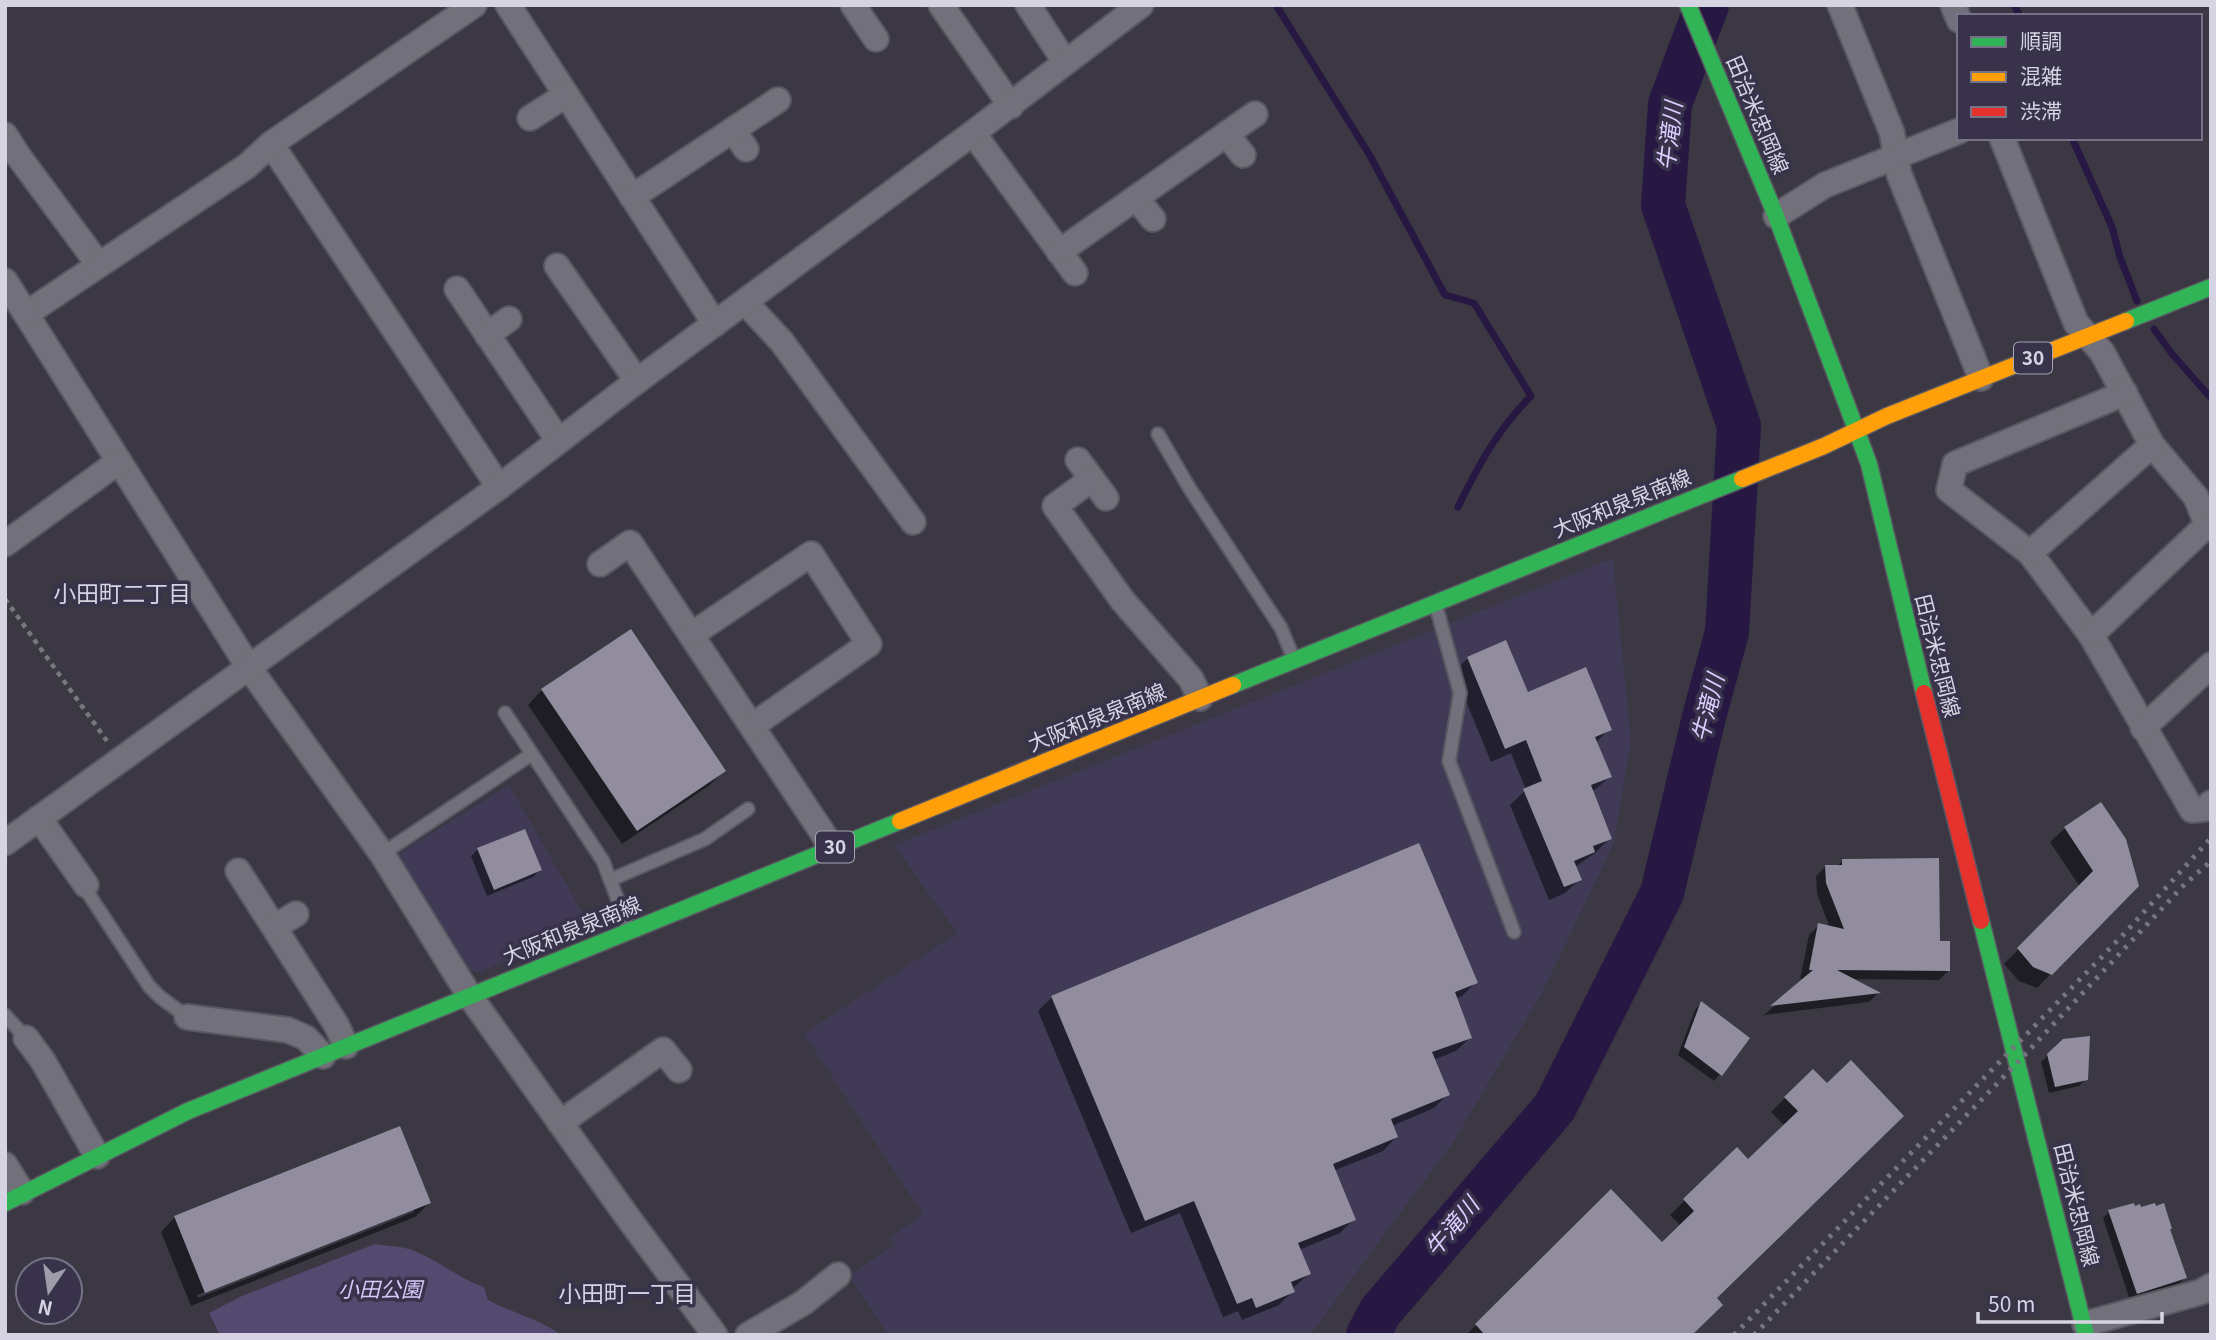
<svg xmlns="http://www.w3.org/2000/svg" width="2216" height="1340" font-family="Georgia,'Noto Sans JP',serif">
  <rect width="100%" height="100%" fill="#3b3844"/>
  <!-- built -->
  <g fill="#413a56">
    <polygon points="1613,558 1631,742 1614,843 1543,991 1452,1144 1310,1335 888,1335 849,1276 895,1244 890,1237 923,1214 804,1034 957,933 894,845"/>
    <polygon points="509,785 588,922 478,973 466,968 397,855"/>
  </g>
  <!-- green -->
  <path fill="#544a6f" d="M 375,1244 C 386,1246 398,1246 409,1249 C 436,1258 457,1278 484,1287 L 488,1300 C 512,1313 539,1319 561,1335 L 220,1335 L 209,1313 L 242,1296 Z"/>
  <!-- shadow -->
  <g fill="#0007" fill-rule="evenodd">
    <polygon points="1468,658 1527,694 1609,729 1596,743 1610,777 1592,792 1610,838 1595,853 1575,867 1580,879 1565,893 1549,900 1510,805 1526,790 1511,753 1491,762 1454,672"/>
    <polygon points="542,690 724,770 710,785 622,844 528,705"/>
    <polygon points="2065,828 2137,885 2037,988 2019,981 2004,964 2080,887 2050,842"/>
    <polygon points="478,849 540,870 533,877 487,896 471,856"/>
    <polygon points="1843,860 1938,942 1949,970 1939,980 1851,979 1878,993 1869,1002 1764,1015 1805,979 1800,979 1809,935 1819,925 1830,928 1817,894 1816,876 1826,866 1836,867"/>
    <polygon points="1476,982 1462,996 1456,998 1470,1038 1456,1051 1433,1060 1448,1094 1434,1108 1392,1126 1396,1137 1383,1151 1333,1171 1354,1219 1340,1233 1299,1250 1309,1274 1292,1289 1293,1291 1279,1305 1242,1320 1238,1311 1223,1317 1180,1213 1131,1233 1038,1011 1052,997"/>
    <polygon points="1701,1003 1720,1074 1714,1081 1678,1055 1695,1010"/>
    <polygon points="2064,1040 2086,1079 2079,1086 2049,1093 2041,1062"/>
    <polygon points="1827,1086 1714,1298 1690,1335 1466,1335 1611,1192 1662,1244 1681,1226 1670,1215 1737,1149 1748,1161 1785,1126 1771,1112 1785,1098"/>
    <path d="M 429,1203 L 415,1217 L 191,1306 L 161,1232 L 175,1217 ZM 414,1208 L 414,1212 L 198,1298 L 197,1295 Z"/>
    <polygon points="2140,1209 2168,1230 2185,1278 2179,1284 2130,1300 2103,1218 2109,1212"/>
  </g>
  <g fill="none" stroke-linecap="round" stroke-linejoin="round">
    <!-- stream -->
    <g stroke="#261842" stroke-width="7">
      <path d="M 1276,5 L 1369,154 L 1445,295 L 1474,303 L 1531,396 C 1498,429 1478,466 1458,507"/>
      <polyline points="2014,5 2020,16"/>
      <polyline points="2072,138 2112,227 2120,257 2137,301"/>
      <polyline points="2154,329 2173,355 2211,398"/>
    </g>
    <!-- river -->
    <polyline stroke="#261842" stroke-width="44" points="1368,1335 1380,1312 1555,1107 1662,893 1704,717 1727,632 1739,426 1663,205 1670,104 1707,5"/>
  </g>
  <!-- building -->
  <g fill="#918d9e">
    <polygon points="631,629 726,771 637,831 541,689"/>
    <polygon points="1506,640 1528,692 1586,667 1612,730 1595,737 1612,777 1591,785 1612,839 1593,846 1595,852 1574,861 1582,880 1564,887 1523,789 1542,781 1526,740 1505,749 1467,657"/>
    <polygon points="2101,802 2126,839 2139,886 2052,975 2033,967 2017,948 2093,871 2064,827"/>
    <polygon points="525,829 542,870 494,890 477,848"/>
    <polygon points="1419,843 1478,983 1455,992 1472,1038 1432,1052 1450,1095 1391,1119 1398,1137 1333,1164 1356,1220 1298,1243 1311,1274 1291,1282 1295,1292 1256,1308 1252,1298 1237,1304 1194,1201 1145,1221 1051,996"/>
    <polygon points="1939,858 1940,941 1950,941 1950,971 1837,970 1881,993 1770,1006 1813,970 1809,970 1818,923 1844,929 1826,883 1825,865 1842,865 1842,859"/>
    <polygon points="1701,1001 1750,1038 1722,1076 1684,1047"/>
    <polygon points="2090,1036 2088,1080 2055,1087 2047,1054 2063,1039"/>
    <polygon points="1851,1060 1904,1116 1717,1298 1723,1305 1692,1335 1485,1335 1475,1324 1611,1189 1662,1242 1694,1211 1683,1199 1737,1147 1748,1159 1798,1111 1784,1097 1813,1069 1827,1083"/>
    <polygon points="400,1126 431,1203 205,1293 174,1216"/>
    <polygon points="2134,1203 2135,1206 2140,1204 2141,1207 2155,1203 2156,1206 2164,1203 2172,1229 2170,1229 2187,1278 2137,1294 2108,1210"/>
  </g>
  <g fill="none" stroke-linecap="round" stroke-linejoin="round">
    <!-- lane casing -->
    <g stroke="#595762" stroke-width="16">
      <g id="lane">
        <polyline points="1158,434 1190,489 1281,628 1293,657"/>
        <polyline points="1436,606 1460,693 1449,761 1514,932"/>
        <polyline points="505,713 603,861 628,927"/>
        <polyline points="382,854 532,754"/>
        <polyline points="610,880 705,839 748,809"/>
        <polyline points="86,885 86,890 149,986 160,997 187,1017"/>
        <polyline points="5,1015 26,1038"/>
      </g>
    </g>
    <!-- street casing -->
    <g stroke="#595762" stroke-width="28">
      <g id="street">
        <polyline points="508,5 715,324"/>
        <polyline points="853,5 876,39"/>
        <polyline points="941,5 1011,106"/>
        <polyline points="1028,5 1065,62"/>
        <polyline points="1840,5 1892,133 1899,174 1981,378"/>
        <polyline points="1953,5 1959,20"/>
        <polyline points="530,118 566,95"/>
        <polyline points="733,130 746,149"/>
        <polyline points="973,133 1075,273"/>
        <polyline points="1226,134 1243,155"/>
        <polyline points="5,135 19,157 99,265 26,314 250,669 382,854 469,995 629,1219 715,1335"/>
        <polyline points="2002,138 2076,323 2102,352 2152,445 2196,497 2207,525 2211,528"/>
        <polyline points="271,144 499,487"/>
        <polyline points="632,197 778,100"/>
        <polyline points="1136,198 1153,219"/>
        <polyline points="1776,216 1825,185 1959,131"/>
        <polyline points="1059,252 1255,114"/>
        <polyline points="99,265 247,166 271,144 474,5"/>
        <polyline points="557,266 637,381"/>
        <polyline points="5,281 26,314"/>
        <polyline points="457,289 558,440"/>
        <polyline points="745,302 782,342 913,522"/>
        <polyline points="487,335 509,319"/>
        <polyline points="2125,393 1955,464 1949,490 2030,553 2091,635 2192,810 2204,809 2211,803"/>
        <polyline points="1078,460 1106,498"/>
        <polyline points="1092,479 1055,506 1123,601 1191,679 1200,698"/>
        <polyline points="5,544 118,462"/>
        <polyline points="2030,553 2152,445"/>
        <polyline points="600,564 630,543 824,835 831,849"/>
        <polyline points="691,635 811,554 869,644 752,726"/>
        <polyline points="2091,635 2207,525"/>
        <polyline points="2143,728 2211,665"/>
        <polyline points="39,818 86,885"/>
        <polyline points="5,843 499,487 637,381 973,133 1141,5"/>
        <polyline points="238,871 337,1026 346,1046"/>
        <polyline points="274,927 296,914"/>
        <polyline points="187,1017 288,1030 306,1038 323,1056"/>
        <polyline points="26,1038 43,1061 97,1156"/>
        <polyline points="560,1123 663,1050 679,1070"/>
        <polyline points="5,1165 22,1192"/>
        <polyline points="2085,1324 2201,1292 2211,1286"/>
        <polyline points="748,1335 803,1303 838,1275"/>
      </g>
    </g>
    <!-- fast casing -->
    <g stroke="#595762" stroke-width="19">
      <g id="fast">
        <polyline points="1688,5 1776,216 1869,464 1924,693"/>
        <polyline points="2126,321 2211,287"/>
        <polyline points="1233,685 1742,479"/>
        <polyline points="1981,921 2086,1335"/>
        <polyline points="5,1203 188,1111 900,821"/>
      </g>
    </g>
    <!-- slow casing -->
    <g stroke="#595762" stroke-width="19">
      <g id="slow">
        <polyline points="1742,479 1824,446 1887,416 2126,321"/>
        <polyline points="900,821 1233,685"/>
      </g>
    </g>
    <!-- jam casing -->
    <g stroke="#595762" stroke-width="19">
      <polyline id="jam" points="1924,693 1981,921"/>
    </g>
    <!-- path -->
    <polyline stroke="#78767f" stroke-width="4.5" stroke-dasharray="5 5" stroke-linecap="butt" points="5,599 107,741"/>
    <!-- lane -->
    <use href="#lane" stroke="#72707a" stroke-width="12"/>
    <!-- street -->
    <use href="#street" stroke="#72707a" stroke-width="24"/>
    <!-- fast -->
    <use href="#fast" stroke="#30b455" stroke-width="16"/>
    <!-- slow -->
    <use href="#slow" stroke="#ff9f0a" stroke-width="16"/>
    <!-- jam -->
    <use href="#jam" stroke="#e5322d" stroke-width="16"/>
    <!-- rail -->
    <g stroke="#777580" stroke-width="5" stroke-dasharray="3.5 7" stroke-linecap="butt">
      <polyline points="1734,1335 2124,934 2211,838"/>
      <polyline points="1754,1335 2018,1062 2185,884 2211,861"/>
    </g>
  </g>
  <g text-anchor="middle" stroke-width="7" stroke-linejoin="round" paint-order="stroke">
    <!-- shield labels -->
    <g fill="#38324a" stroke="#a7a3b4" stroke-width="2">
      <rect x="2014" y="342.5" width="38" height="31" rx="5"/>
      <rect x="816" y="831.5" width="38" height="31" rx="5"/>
    </g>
    <g font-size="19" font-weight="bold" fill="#d6d3e2">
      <text x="2033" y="365">30</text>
      <text x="835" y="854">30</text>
    </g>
    <!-- street labels -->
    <g font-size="21" fill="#d6d3e2" stroke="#38324a">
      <text transform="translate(1757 115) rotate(67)" y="7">田治米忠岡線</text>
      <text transform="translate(1622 504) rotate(-22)" y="7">大阪和泉泉南線</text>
      <text transform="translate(1937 656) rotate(76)" y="7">田治米忠岡線</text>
      <text transform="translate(1097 718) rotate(-22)" y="7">大阪和泉泉南線</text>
      <text transform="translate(572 931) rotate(-22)" y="7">大阪和泉泉南線</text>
      <text transform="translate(2076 1205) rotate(76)" y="7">田治米忠岡線</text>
    </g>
    <!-- park labels -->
    <g font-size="21" font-style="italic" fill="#d5cafa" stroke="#38324a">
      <text x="380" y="1297">小田公園</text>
    </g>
    <!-- water labels -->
    <g font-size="23" font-style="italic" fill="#d9ceff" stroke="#38324a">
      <text transform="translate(1670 136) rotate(-83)" y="8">牛滝川</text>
      <text transform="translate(1708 708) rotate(-76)" y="8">牛滝川</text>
      <text transform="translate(1452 1227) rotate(-50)" y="8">牛滝川</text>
    </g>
    <!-- neighbourhood labels -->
    <g font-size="23" fill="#d6d3e2" stroke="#38324a">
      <text x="122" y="602">小田町二丁目</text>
      <text x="627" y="1302">小田町一丁目</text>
    </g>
  </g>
  <!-- border -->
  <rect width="2216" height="1340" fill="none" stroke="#d6d3e2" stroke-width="14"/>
  <!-- legend -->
  <rect x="1957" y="14" width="245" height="126" fill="#38324a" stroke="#777287" stroke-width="2"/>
  <rect x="1971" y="37" width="35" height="10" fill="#30b455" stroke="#777287" stroke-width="2"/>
  <text x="2020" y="49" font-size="21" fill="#d6d3e2">順調</text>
  <rect x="1971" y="72" width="35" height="10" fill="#ff9f0a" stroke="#777287" stroke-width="2"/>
  <text x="2020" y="84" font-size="21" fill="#d6d3e2">混雑</text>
  <rect x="1971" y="107" width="35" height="10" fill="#e5322d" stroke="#777287" stroke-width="2"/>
  <text x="2020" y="119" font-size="21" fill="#d6d3e2">渋滞</text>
  <!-- north arrow -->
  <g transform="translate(49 1291) rotate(193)"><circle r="33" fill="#38324a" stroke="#777287" stroke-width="2"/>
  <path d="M0-5L12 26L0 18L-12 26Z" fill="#a09dab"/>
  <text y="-10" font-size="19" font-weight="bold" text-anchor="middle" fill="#d6d3e2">N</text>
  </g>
  <!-- scale -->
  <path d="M1978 1312v10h184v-10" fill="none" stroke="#d6d3e2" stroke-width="3.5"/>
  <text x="1988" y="1312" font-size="21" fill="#d6d3e2" stroke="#38324a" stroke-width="5" paint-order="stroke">50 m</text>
</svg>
